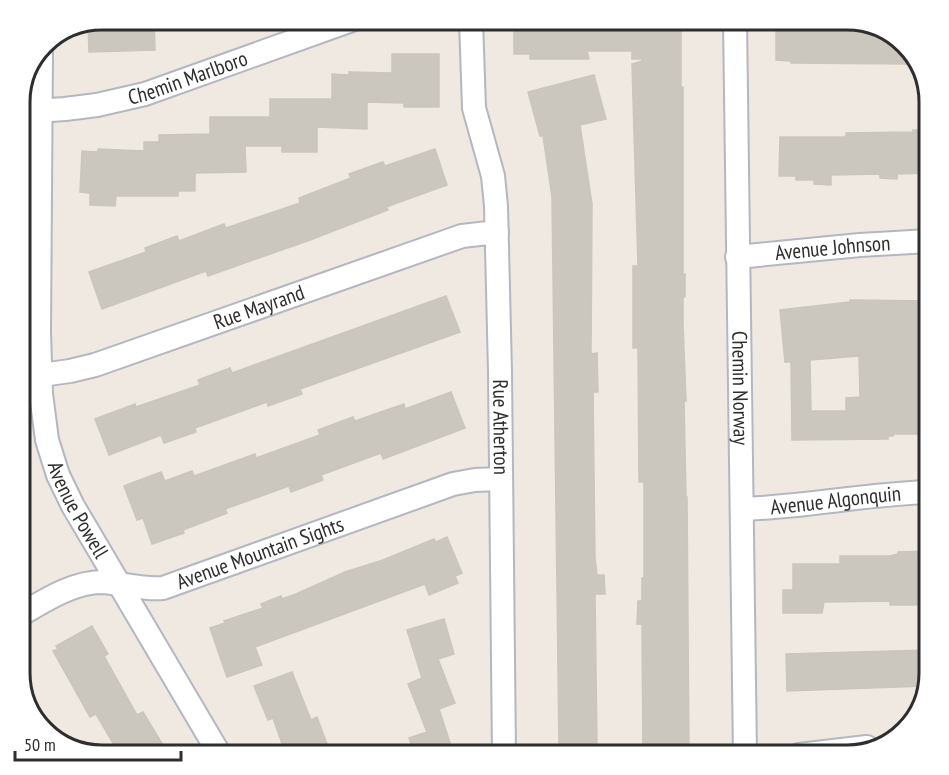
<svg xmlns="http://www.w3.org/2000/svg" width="949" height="775" font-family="'PT Sans Narrow',sans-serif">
  <rect width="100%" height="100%" fill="#efe9e1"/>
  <!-- building -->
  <g fill="#cbc7bf" stroke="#cbc5ba" stroke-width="1.5" fill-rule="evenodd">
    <polygon points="102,20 154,20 155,50 89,52 88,24"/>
    <polygon points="514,20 677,20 677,22 681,22 681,87 683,87 683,275 685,274 685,297 683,297 683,325 686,401 684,401 686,497 687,497 689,756 643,756 642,624 637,624 638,601 642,601 642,578 644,578 644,482 639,482 638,348 633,348 633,266 638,266 632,64 642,61 642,59 632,59 632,51 587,51 589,59 530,59 530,54 514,54"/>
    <polygon points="842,22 854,22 901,40 912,64 791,63 791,61 776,60 776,27 789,27 789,25 842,26"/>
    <polygon points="392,54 439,54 439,107 404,107 404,103 367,102 367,129 317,127 317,152 282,152 282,146 245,146 246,172 195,173 195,191 178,191 178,196 116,196 115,206 90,205 90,193 80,192 82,151 98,152 98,149 144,151 144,142 159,142 159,135 210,134 210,117 270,117 270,99 332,99 332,74 349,75 349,72 392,73"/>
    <polygon points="594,75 606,119 580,125 592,204 591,354 597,353 598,392 593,392 595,558 597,575 604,575 605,594 595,594 597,746 559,746 552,197 543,136 540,136 528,92"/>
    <polygon points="913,130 930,130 930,173 897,174 897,179 880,178 880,174 831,175 831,185 814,184 814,180 796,180 796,176 779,176 780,137 846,137 846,133 913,132"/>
    <polygon points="435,149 447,185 386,207 388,210 310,240 208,276 206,271 102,309 89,272 146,252 145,248 177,236 179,241 224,224 226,228 300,203 299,198 351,178 349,174 383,162 385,166"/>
    <polygon points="446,296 460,332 300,389 302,394 268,406 267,402 195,428 196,432 164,443 161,435 109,455 95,419 135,404 136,407 200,385 198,380 230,368 232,373"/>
    <path d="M 850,300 L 930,301 L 929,434 L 893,434 L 893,436 L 888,436 L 888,439 L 792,440 L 791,362 L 785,362 L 780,310 L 850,302 ZM 859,356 L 860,397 L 846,398 L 846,411 L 811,411 L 810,360 Z"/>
    <polygon points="451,392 465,428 383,459 381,453 321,475 323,480 291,492 289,486 225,509 227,513 183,530 184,533 152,544 143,518 137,520 124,486 161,472 165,481 192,471 194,476 255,454 256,458 320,435 318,430 353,417 355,421 404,404 405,409"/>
    <polygon points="447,537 462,573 455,576 458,583 429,595 425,584 255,647 262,665 227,677 210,628 225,623 224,621 263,608 261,604 281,596 282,599 296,594 345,572 383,560 434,539 436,542"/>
    <polygon points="929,551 929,592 926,592 926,605 890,605 890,601 824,602 822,613 783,613 783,590 793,590 793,564 840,564 840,556 890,556 898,554 898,552"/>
    <polygon points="444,619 454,654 438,659 455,703 439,709 454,755 415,755 409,738 427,732 408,684 422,678 407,630"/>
    <polygon points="92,626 108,654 104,656 137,715 143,712 169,755 120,755 96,714 90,717 53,651 58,649 56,646"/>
    <polygon points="929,650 929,674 925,686 787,691 786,654"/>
    <polygon points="292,672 311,720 317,717 331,755 286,755 273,718 268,720 254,686"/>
  </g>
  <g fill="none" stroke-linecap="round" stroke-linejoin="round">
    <!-- street casing -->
    <g stroke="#b4b7c1" stroke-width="26">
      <g id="street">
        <path id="s1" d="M 471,20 L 474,108 L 493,176 L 496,206 L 500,372 L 504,755"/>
        <path id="s2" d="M 735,20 L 745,755"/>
        <path id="s3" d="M 41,52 L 39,332 L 41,394 L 47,440 L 58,475 L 73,506 L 220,755"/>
        <path id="s4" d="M 20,112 L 65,109 L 97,105 L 145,94 L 352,20"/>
        <path id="s5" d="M 737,257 L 860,245 L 929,241"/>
        <path id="s6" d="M 20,378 L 70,371 L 95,365 L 462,236 L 497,232"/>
        <path id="s7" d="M 742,509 C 805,507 866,494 929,492"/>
        <path id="s8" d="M 20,615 C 44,601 73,582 102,582 C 122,583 142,590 163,588 L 453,484 L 475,480 L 501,479"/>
        <polyline points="799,755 867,747"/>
      </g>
    </g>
    <!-- street -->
    <use href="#street" stroke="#fff" stroke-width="22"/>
  </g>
  <g text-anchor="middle" stroke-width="4.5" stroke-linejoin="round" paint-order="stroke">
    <!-- street labels -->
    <g font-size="21" fill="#2e2e2e" stroke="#fff">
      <text dy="7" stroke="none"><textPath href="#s4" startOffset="172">Chemin Marlboro</textPath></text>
      <text dy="7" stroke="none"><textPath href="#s5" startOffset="96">Avenue Johnson</textPath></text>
      <text dy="7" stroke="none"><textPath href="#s6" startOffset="250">Rue Mayrand</textPath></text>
      <text dy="7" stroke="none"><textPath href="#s2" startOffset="368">Chemin Norway</textPath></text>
      <text dy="7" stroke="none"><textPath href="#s1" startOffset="410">Rue Atherton</textPath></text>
      <text dy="7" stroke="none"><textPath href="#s7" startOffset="94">Avenue Algonquin</textPath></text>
      <text dy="7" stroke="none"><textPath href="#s3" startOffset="465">Avenue Powell</textPath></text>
      <text dy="7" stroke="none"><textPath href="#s8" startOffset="254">Avenue Mountain Sights</textPath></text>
    </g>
  </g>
  <!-- crop -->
  <path d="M0 0H949V775H0ZM102 30H847A72 72 0 0 1 919 102V673A72 72 0 0 1 847 745H102A72 72 0 0 1 30 673V102A72 72 0 0 1 102 30Z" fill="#fff" fill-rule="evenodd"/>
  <path fill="none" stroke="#2e2e2e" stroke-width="3" d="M102 30H847A72 72 0 0 1 919 102V673A72 72 0 0 1 847 745H102A72 72 0 0 1 30 673V102A72 72 0 0 1 102 30Z"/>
  <!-- scale -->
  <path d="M15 751v9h166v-9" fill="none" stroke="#2e2e2e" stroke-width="3"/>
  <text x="24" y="751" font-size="18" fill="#2e2e2e" stroke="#ffffff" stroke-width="4.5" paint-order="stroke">50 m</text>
</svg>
